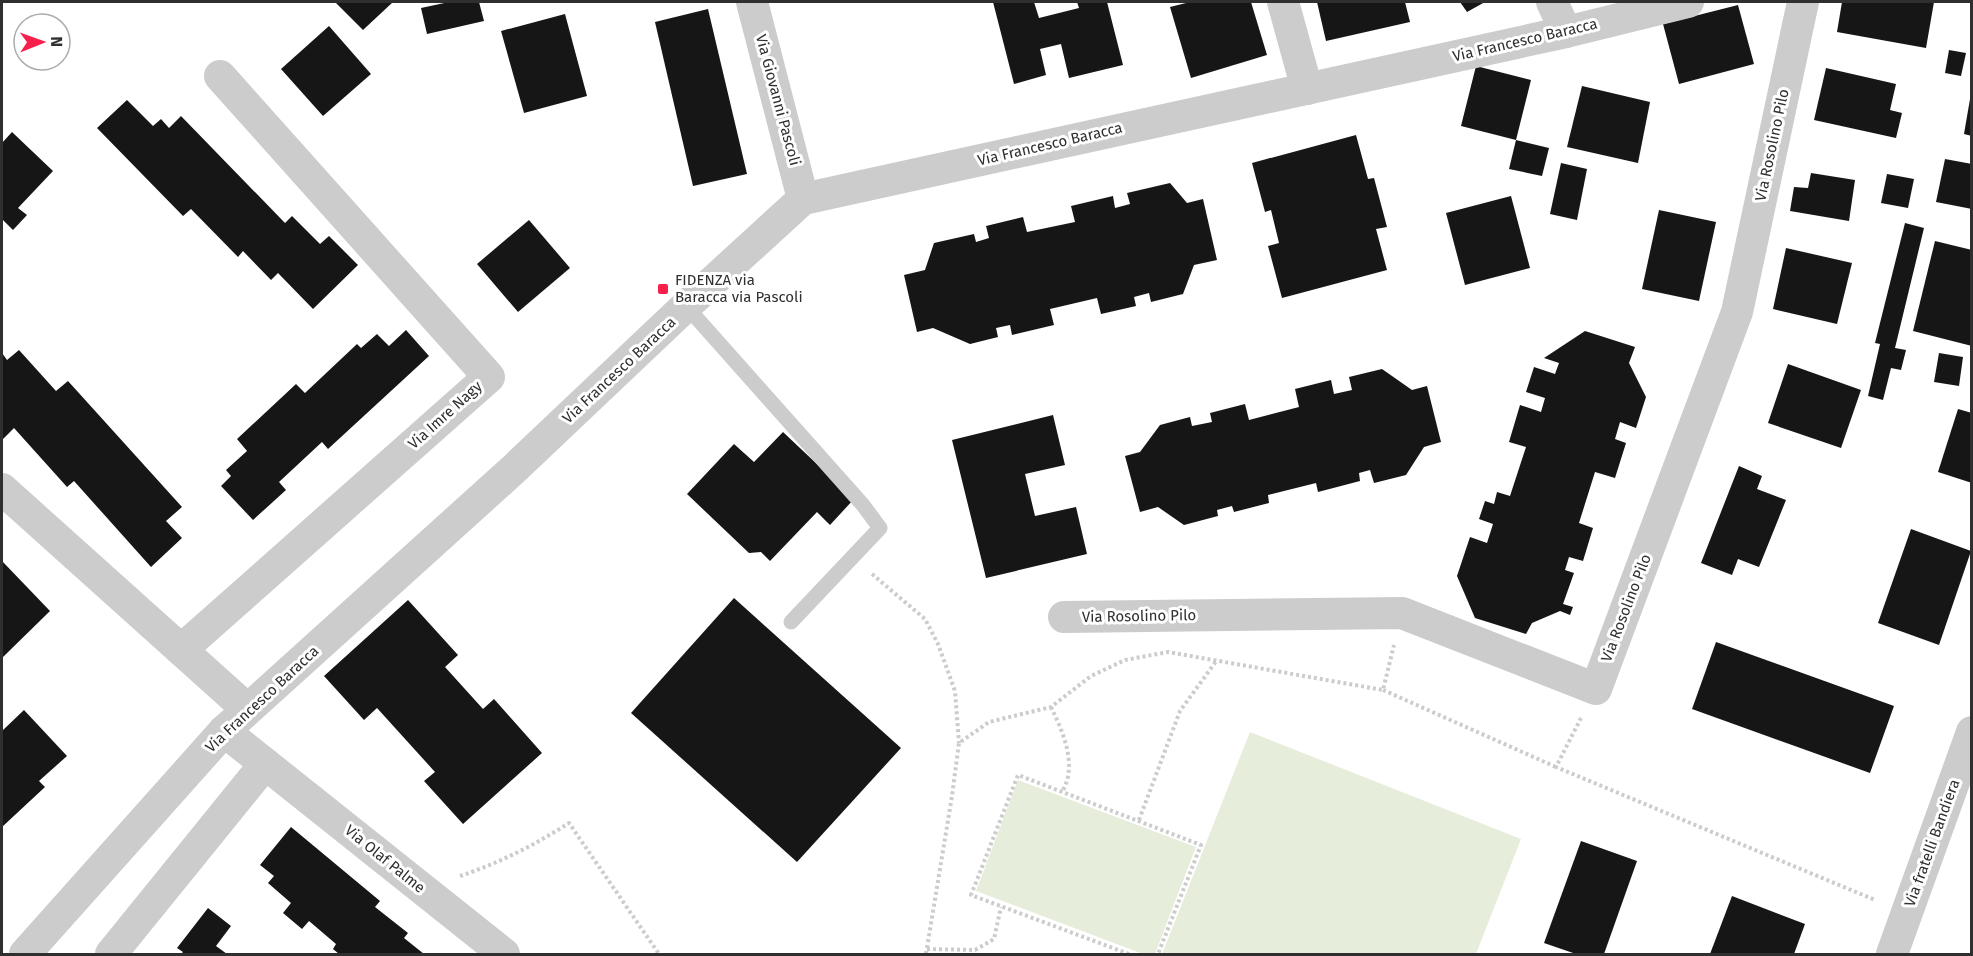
<svg xmlns="http://www.w3.org/2000/svg" width="1973" height="956" font-family="'Fira Sans',sans-serif">
  <rect width="100%" height="100%" fill="#fff"/>
  <!-- green -->
  <g fill="#e7eddb">
    <polygon points="1250,732 1521,839 1476,954 1162,954"/>
    <polygon points="1018,780 1196,847 1155,954 1143,954 976,891"/>
  </g>
  <!-- building -->
  <g fill="#161616">
    <polygon points="335,2 393,2 363,30"/>
    <polygon points="449,2 479,2 484,21 427,34 421,8"/>
    <polygon points="993,2 1034,2 1039,18 1079,8 1077,2 1107,2 1123,65 1069,78 1061,44 1040,49 1046,75 1014,84"/>
    <polygon points="1190,2 1251,2 1267,55 1191,78 1170,7"/>
    <polygon points="1317,2 1405,2 1410,22 1326,41"/>
    <polygon points="1460,2 1485,2 1467,12"/>
    <polygon points="1842,2 1934,2 1926,48 1837,32"/>
    <polygon points="1738,5 1754,64 1679,84 1663,24"/>
    <polygon points="708,9 747,174 693,186 655,22"/>
    <polygon points="565,14 587,96 524,113 501,31"/>
    <polygon points="329,26 371,74 323,116 281,69"/>
    <polygon points="1949,50 1966,53 1961,76 1945,73"/>
    <polygon points="1476,66 1531,80 1516,140 1461,126"/>
    <polygon points="1826,68 1896,84 1890,110 1902,113 1896,138 1814,120"/>
    <polygon points="1582,86 1650,102 1638,163 1567,147"/>
    <polygon points="1970,99 1972,99 1972,136 1964,134"/>
    <polygon points="127,100 153,126 161,119 169,128 181,116 285,223 292,216 320,244 329,236 358,265 313,309 278,273 271,280 243,251 238,257 191,209 183,216 97,128"/>
    <polygon points="12,132 53,171 18,208 27,215 13,230 2,219 2,143"/>
    <polygon points="1356,135 1368,179 1374,178 1387,227 1376,229 1387,270 1282,298 1268,246 1279,243 1271,210 1265,212 1252,163"/>
    <polygon points="1516,140 1549,148 1542,176 1509,169"/>
    <polygon points="1945,159 1972,164 1972,209 1936,202"/>
    <polygon points="1561,163 1587,169 1577,220 1550,214"/>
    <polygon points="1811,173 1855,180 1849,221 1790,211 1794,187 1808,188"/>
    <polygon points="1887,174 1914,179 1908,208 1881,203"/>
    <polygon points="1170,183 1187,203 1203,199 1217,260 1194,265 1183,294 1151,302 1149,293 1134,297 1136,306 1101,314 1097,298 1050,309 1054,325 1012,335 1010,325 996,328 998,337 970,344 933,328 917,332 904,275 925,270 934,243 974,234 976,242 989,238 986,226 1023,217 1027,232 1075,222 1071,206 1113,196 1115,208 1130,204 1127,193"/>
    <polygon points="1511,196 1530,268 1465,285 1446,213"/>
    <polygon points="1659,210 1716,222 1699,301 1642,289"/>
    <polygon points="529,220 570,268 518,312 477,264"/>
    <polygon points="1905,223 1924,228 1895,348 1906,350 1901,370 1891,368 1883,400 1868,396 1880,344 1875,343"/>
    <polygon points="1935,241 1972,250 1972,346 1913,331"/>
    <polygon points="1786,248 1852,263 1837,324 1773,309"/>
    <polygon points="406,330 429,356 328,449 322,442 279,482 286,490 253,520 221,486 231,476 226,470 247,451 237,439 296,384 305,393 357,344 361,348 377,334 389,346"/>
    <polygon points="1585,331 1635,347 1629,363 1646,397 1636,428 1620,422 1615,439 1626,443 1615,478 1595,472 1579,523 1593,528 1583,561 1569,557 1565,570 1574,573 1563,604 1573,607 1570,615 1560,611 1532,623 1526,634 1475,618 1457,576 1470,537 1487,543 1493,524 1479,519 1485,501 1494,504 1497,492 1510,496 1526,447 1509,442 1520,405 1541,412 1545,398 1526,392 1534,367 1555,374 1559,363 1544,358"/>
    <polygon points="19,350 56,391 68,381 182,507 166,521 182,538 151,567 74,481 67,487 14,428 2,440 2,353 7,360"/>
    <polygon points="1939,353 1963,357 1959,386 1934,382"/>
    <polygon points="1788,364 1861,390 1841,448 1768,423"/>
    <polygon points="1382,369 1412,390 1427,386 1441,442 1424,447 1406,475 1374,483 1370,470 1359,473 1360,481 1318,492 1316,483 1268,495 1269,503 1234,512 1232,506 1217,510 1218,516 1184,525 1158,507 1140,512 1125,456 1140,452 1160,425 1190,417 1192,426 1212,422 1210,413 1245,404 1249,420 1299,407 1295,389 1331,380 1334,394 1352,390 1349,377"/>
    <polygon points="1958,409 1972,413 1972,483 1938,472"/>
    <polygon points="1053,415 1065,465 1025,474 1035,516 1076,507 1087,554 986,578 952,440"/>
    <polygon points="783,432 854,499 830,525 817,512 770,561 761,552 749,553 687,494 734,444 754,462"/>
    <polygon points="1739,466 1762,476 1757,489 1786,500 1759,567 1738,559 1732,575 1701,563"/>
    <polygon points="1911,529 1971,551 1939,645 1878,623"/>
    <polygon points="2,561 50,611 2,658"/>
    <polygon points="734,598 901,748 797,862 631,713"/>
    <polygon points="408,600 458,655 445,667 483,709 494,699 542,753 463,824 424,781 435,772 377,708 364,720 324,676"/>
    <polygon points="1716,642 1894,706 1870,773 1692,709"/>
    <polygon points="24,710 67,756 39,781 45,787 2,827 2,731"/>
    <polygon points="291,827 380,901 375,907 408,933 404,938 424,954 339,954 333,949 336,944 309,921 302,929 283,913 291,903 268,883 274,876 260,865"/>
    <polygon points="1581,841 1637,861 1604,954 1576,954 1544,943"/>
    <polygon points="1732,896 1805,924 1794,954 1710,954"/>
    <polygon points="208,908 231,926 216,946 227,954 181,954 183,952 177,948"/>
  </g>
  <g fill="none" stroke-linecap="round" stroke-linejoin="round">
    <!-- path -->
    <g stroke="#ccc" stroke-width="4" stroke-dasharray="3 3" stroke-linecap="butt">
      <polyline points="872,574 925,619 938,644 955,691 959,743"/>
      <polyline points="1383,690 1556,767"/>
      <path d="M 1051,707 C 1063,732 1078,765 1062,792"/>
      <polyline points="1581,718 1556,767 1875,900"/>
      <polyline points="1139,820 1180,711 1217,660"/>
      <path d="M 460,876 C 499,863 535,845 569,823 L 659,954"/>
      <polyline points="927,949 975,950 994,939 1001,907"/>
      <polyline points="926,954 952,796 959,743 989,722 1051,707 1091,676 1125,660 1168,652 1383,690 1394,645"/>
      <polyline points="1129,954 971,895 1018,775 1201,845 1158,954"/>
    </g>
    <!-- lane -->
    <polyline stroke="#ccc" stroke-width="15" points="686,306 863,505 880,528 791,622"/>
    <!-- street -->
    <g stroke="#ccc" stroke-width="32">
      <polyline points="752,2 803,199"/>
      <polyline points="1283,2 1307,89"/>
      <polyline points="1552,2 1566,32"/>
      <polyline points="2,489 247,709"/>
      <polyline points="1064,617 1402,613 1596,689 1737,312 1803,2"/>
      <polyline points="181,650 489,377 220,76"/>
      <polyline points="224,731 504,954"/>
      <polyline points="25,954 224,731 515,468 686,306 803,199 1566,32 1688,2"/>
      <polyline points="111,954 265,764"/>
      <polyline points="1892,954 1972,732"/>
    </g>
  </g>
  <!-- markers -->
  <rect fill="#f7204b" stroke="#fff" stroke-width="2" x="657" y="283" width="12" height="12" rx="3"/>
  <g text-anchor="middle" stroke-width="6" stroke-linejoin="round" paint-order="stroke">
    <!-- street labels -->
    <g font-size="15" fill="#2f2f2f" stroke="#fff">
      <text transform="translate(1525 40) rotate(-13)" y="5">Via Francesco Baracca</text>
      <text transform="translate(778 100) rotate(75)" y="5">Via Giovanni Pascoli</text>
      <text transform="translate(1050 144) rotate(-13)" y="5">Via Francesco Baracca</text>
      <text transform="translate(1772 145) rotate(-78)" y="5">Via Rosolino Pilo</text>
      <text transform="translate(619 370) rotate(-43)" y="5">Via Francesco Baracca</text>
      <text transform="translate(445 415) rotate(-42)" y="5">Via Imre Nagy</text>
      <text transform="translate(1626 608) rotate(-69)" y="5">Via Rosolino Pilo</text>
      <text transform="translate(1139 616) rotate(-1)" y="5">Via Rosolino Pilo</text>
      <text transform="translate(262 699) rotate(-43)" y="5">Via Francesco Baracca</text>
      <text transform="translate(1932 843) rotate(-70)" y="5">Via fratelli Bandiera</text>
      <text transform="translate(385 859) rotate(39)" y="5">Via Olaf Palme</text>
    </g>
    <!-- poi labels -->
    <g font-size="15" fill="#2f2f2f" stroke="#fff" text-anchor="start">
      <text x="675" y="285">FIDENZA via<tspan x="675" dy="17">Baracca via Pascoli</tspan></text>
    </g>
  </g>
  <!-- border -->
  <rect width="1973" height="956" fill="none" stroke="#2f2f2f" stroke-width="6"/>
  <!-- north arrow -->
  <g transform="translate(42 42) rotate(89)"><circle r="28" fill="#ffffff" stroke="#acacac" stroke-width="1.5"/>
  <path d="M0-4.5L10 22L0 15L-10 22Z" fill="#f7204b"/>
  <text y="-9" font-size="16" font-weight="bold" text-anchor="middle" fill="#2f2f2f">N</text>
  </g>
</svg>
